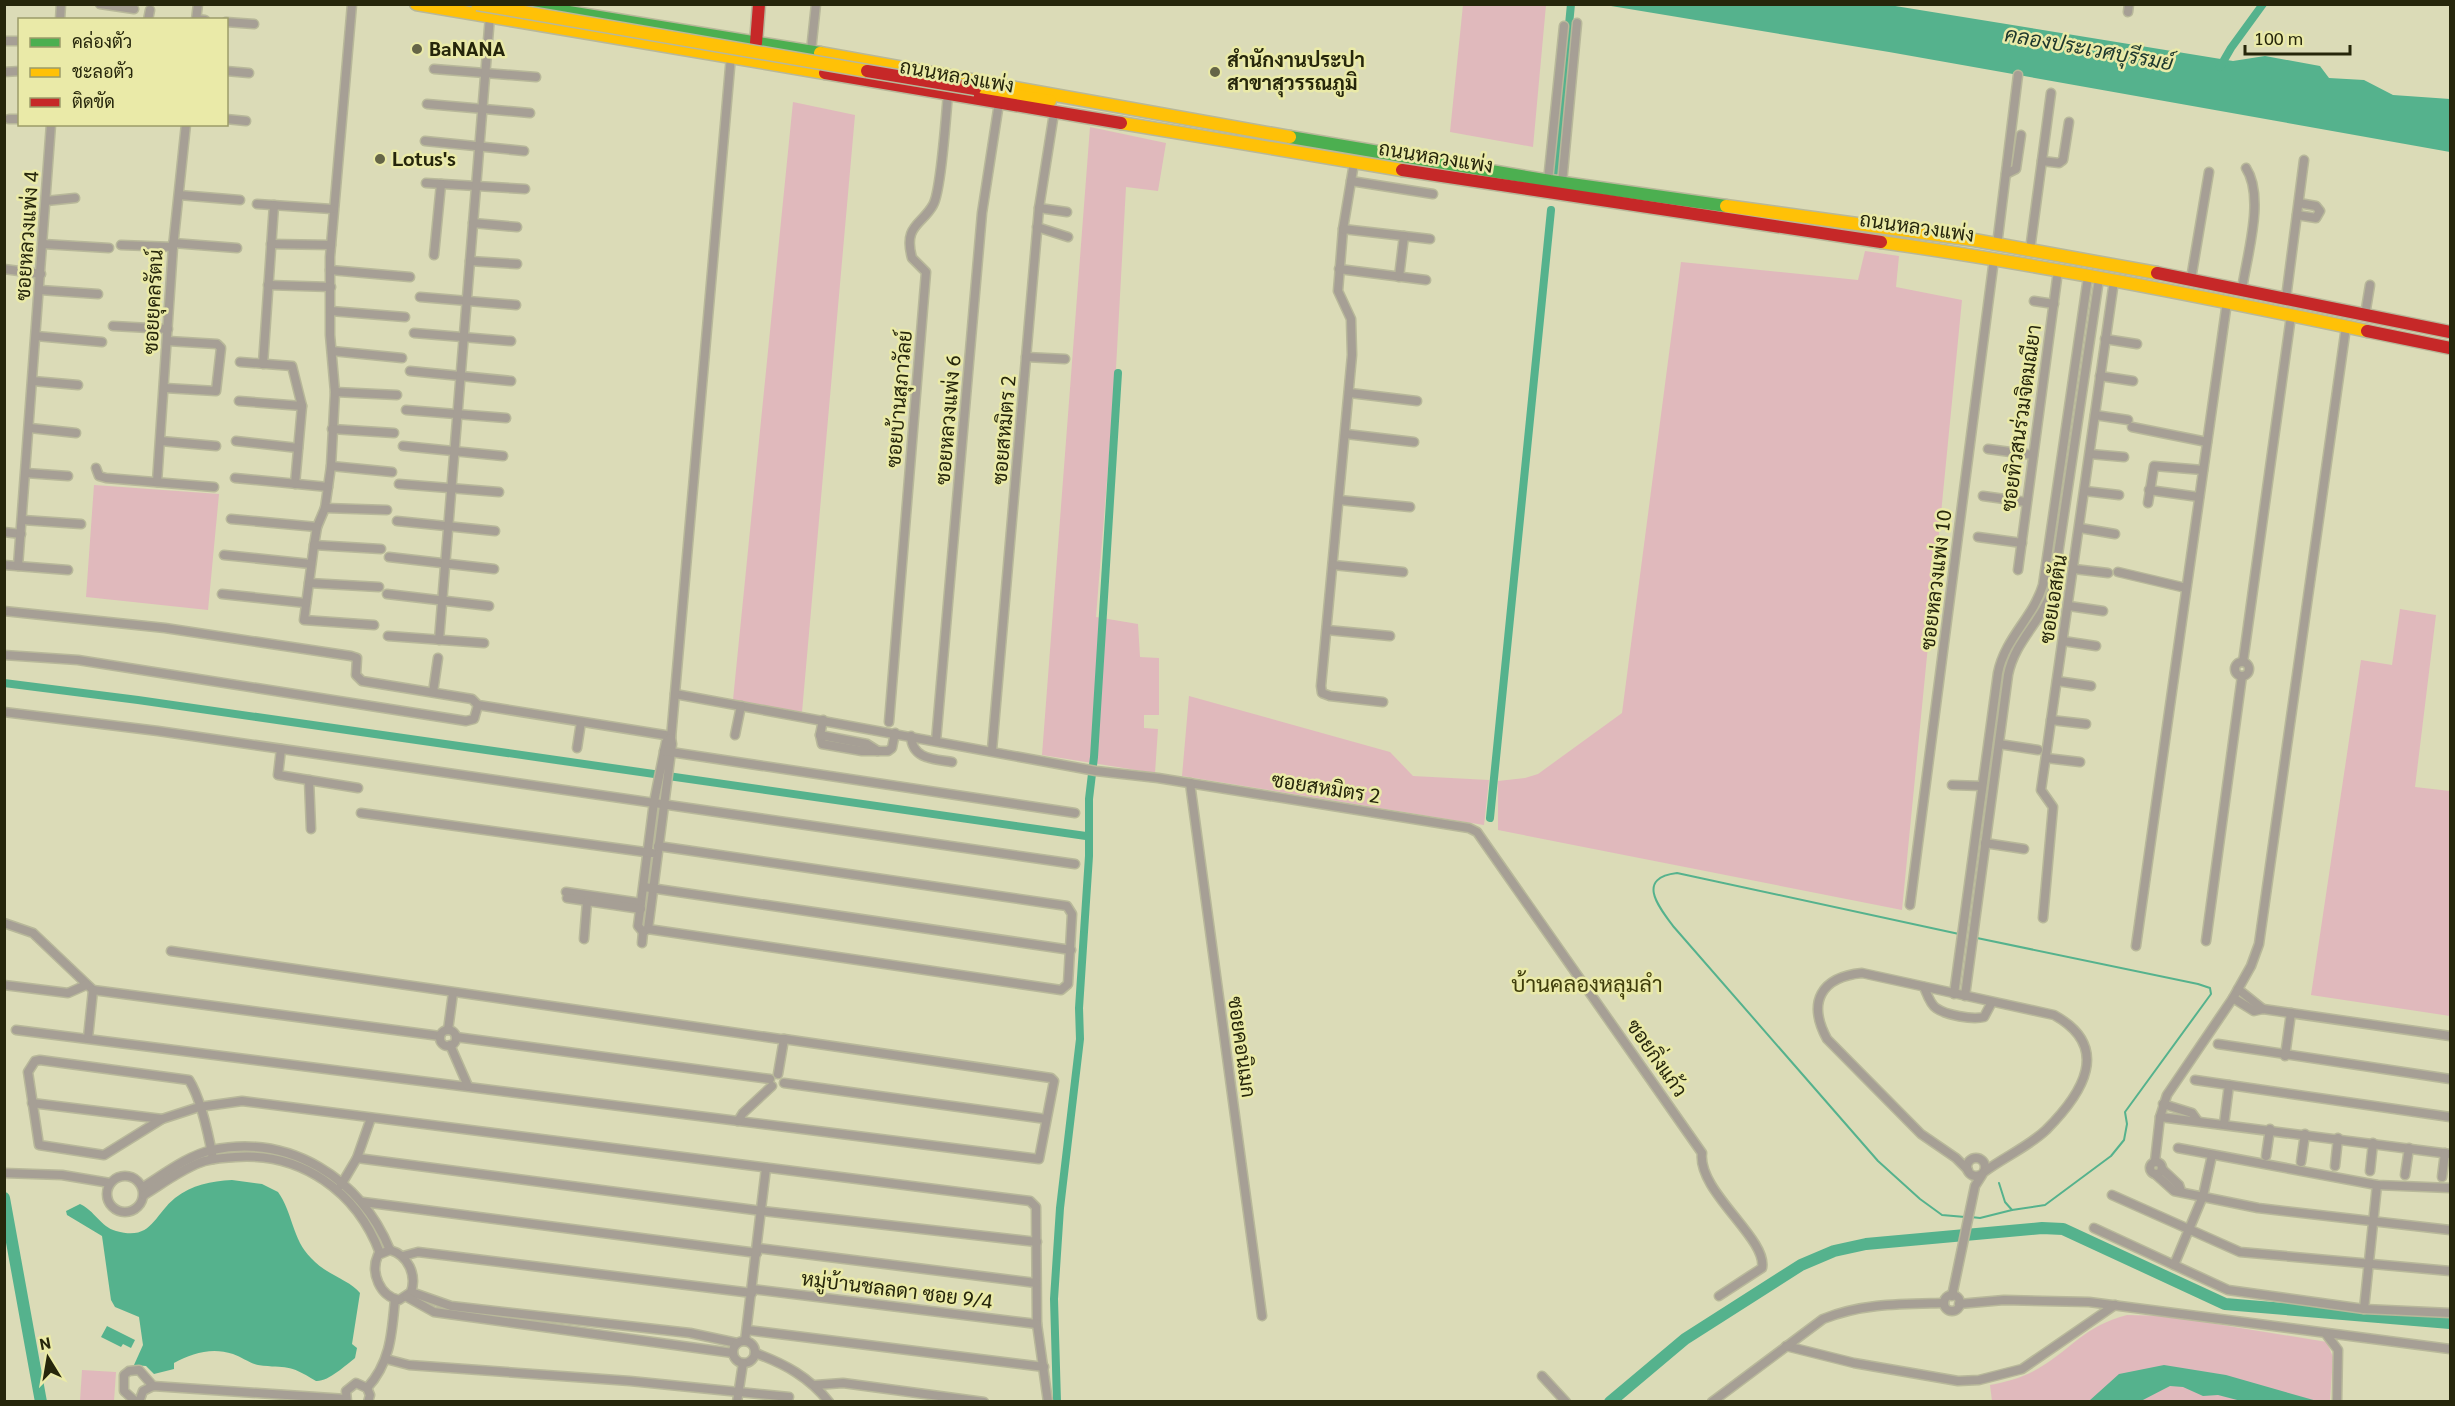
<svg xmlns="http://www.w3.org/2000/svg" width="2455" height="1406" font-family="Georgia,Sarabun,serif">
  <rect width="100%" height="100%" fill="#dbdbb7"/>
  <!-- green -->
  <g fill="#e0b9bc">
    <polygon points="1463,5 1546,5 1533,147 1450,132"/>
    <polygon points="793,102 855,115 802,712 733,700"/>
    <polygon points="1090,127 1166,143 1158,191 1126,187 1116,368 1096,617 1138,624 1140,657 1159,658 1159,715 1144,715 1144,728 1158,729 1155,773 1042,755"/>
    <polygon points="1865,251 1899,256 1896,287 1962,300 1902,910 1498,830 1498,781 1525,778 1538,774 1622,713 1681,262 1858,280"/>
    <polygon points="94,485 219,494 208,610 86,597"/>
    <polygon points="2400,609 2436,615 2415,787 2450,791 2450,1016 2311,995 2361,660 2392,665"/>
    <polygon points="1189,696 1390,752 1413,776 1489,780 1484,825 1182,776"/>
    <path d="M 2127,1315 L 2167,1316 L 2327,1342 L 2333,1357 L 2330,1401 L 1992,1401 L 1990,1385 C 2006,1382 2025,1377 2039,1368 C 2075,1346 2083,1327 2127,1315 Z"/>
    <polygon points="82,1370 116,1372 114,1401 80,1401"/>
  </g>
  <!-- water -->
  <g fill="#55b28d">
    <polygon points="1605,5 1889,5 2233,61 2265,56 2320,66 2329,78 2364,80 2393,95 2450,99 2450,152 1889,52"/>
    <path d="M 232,1180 L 262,1184 L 278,1192 C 293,1213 292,1239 311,1258 C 326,1275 350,1280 360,1293 L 352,1344 L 357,1348 L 355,1358 C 346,1365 328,1382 316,1381 C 287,1363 288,1369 258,1365 C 249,1363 242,1357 233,1354 C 212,1347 192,1353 174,1363 L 174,1369 L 154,1374 L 146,1366 L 134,1365 L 143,1345 L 139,1317 L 115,1307 L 111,1300 L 102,1236 L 67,1215 L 66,1211 L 80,1204 C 94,1210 101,1227 116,1231 C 152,1241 153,1216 175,1198 C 192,1185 211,1181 232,1180 Z"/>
    <polygon points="107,1326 135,1340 131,1348 123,1344 121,1347 101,1337"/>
    <polygon points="2164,1365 2226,1375 2317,1401 2241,1401 2218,1395 2203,1396 2183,1387 2170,1386 2141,1401 2089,1401 2119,1374"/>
  </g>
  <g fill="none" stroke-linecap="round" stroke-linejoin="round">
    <!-- stream -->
    <g stroke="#55b28d" stroke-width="2">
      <path d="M 1959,934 L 1677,873 C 1636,878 1658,906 1673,926 L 1878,1161 L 1920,1199 L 1942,1215 L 1965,1217"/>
      <polyline points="1977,938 2198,984 2210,988 2211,994 2125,1112 2127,1124 2124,1140 2111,1156 2045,1205 2012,1210 2005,1202 1999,1183"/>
      <polyline points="1971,1217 1980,1218 2012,1210"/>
    </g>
    <!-- canal -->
    <g stroke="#55b28d" stroke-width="8">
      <polyline points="2220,67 2231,48 2263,4"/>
      <polyline points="1555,171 1571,4"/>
      <polyline points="4,683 138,700 1086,836"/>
      <polyline points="1490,818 1551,210"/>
      <polyline points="1057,1402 1054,1299 1060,1208 1080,1039 1079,1008 1089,856 1089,799 1094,757 1118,373"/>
    </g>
    <!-- river -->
    <g stroke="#55b28d" stroke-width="12">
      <polyline points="4,1198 41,1402"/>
      <polyline points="1610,1402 1685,1339 1801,1265 1834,1251 1866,1244 2042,1228 2063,1229 2225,1304 2450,1323"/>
    </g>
    <!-- street casing -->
    <g stroke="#b8b89a" stroke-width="11">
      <g id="street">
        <polyline points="100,4 134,9"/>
        <polyline points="352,4 330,257 330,335 335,392 331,466 325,508 317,527 314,545 304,620 374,625"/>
        <polyline points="2128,12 2129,4"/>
        <polyline points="196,19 205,20"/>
        <polyline points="60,20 61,4"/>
        <polyline points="148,20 150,10"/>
        <polyline points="196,20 198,4"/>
        <polyline points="226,22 254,24"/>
        <polyline points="4,41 20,41"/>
        <polyline points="811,51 816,4"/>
        <polyline points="434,69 536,77"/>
        <polyline points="226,71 249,73"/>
        <polyline points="4,72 20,71"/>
        <polyline points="427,104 530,113"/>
        <polyline points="9,119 20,119"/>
        <polyline points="226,119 246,121"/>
        <polyline points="425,141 524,151"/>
        <polyline points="2042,161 2059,163 2063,160 2069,122"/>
        <polyline points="1354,163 1343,229 1338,291 1351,319 1352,355 1321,686 1322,693 1330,696 1383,702"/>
        <polyline points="2006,174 2016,169 2021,135"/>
        <polyline points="1351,181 1433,194"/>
        <polyline points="1548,181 1564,26"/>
        <polyline points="426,183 525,189"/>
        <polyline points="1562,183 1577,23"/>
        <polyline points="179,195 240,200"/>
        <polyline points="46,201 75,198"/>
        <polyline points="257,204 332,209"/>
        <polyline points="1039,208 1067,212"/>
        <polyline points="2297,215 2316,218 2320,211 2316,206 2299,203"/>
        <polyline points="473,223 517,227"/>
        <polyline points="1037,227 1068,237"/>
        <polyline points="1343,229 1430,239"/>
        <polyline points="173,243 237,248"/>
        <polyline points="43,244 109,248"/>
        <polyline points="271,244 331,245"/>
        <polyline points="121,245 173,247"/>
        <polyline points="1997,245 2018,75"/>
        <polyline points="2030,250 2051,93"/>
        <polyline points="434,255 441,184"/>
        <polyline points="470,261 517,264"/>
        <polyline points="4,269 41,274"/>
        <polyline points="1339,269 1426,280"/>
        <polyline points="330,270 410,277"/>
        <polyline points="1399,277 1404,236"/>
        <polyline points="2191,279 2209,172"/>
        <polyline points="268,285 331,287"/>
        <path d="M 2242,289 C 2247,255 2265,197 2246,168"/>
        <polyline points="40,290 98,294"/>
        <polyline points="420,297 516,305"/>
        <polyline points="2286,298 2304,160"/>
        <polyline points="2034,301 2054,304"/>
        <polyline points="331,311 405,317"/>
        <polyline points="2365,315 2370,285"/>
        <polyline points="113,326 168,329"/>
        <polyline points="414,333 511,341"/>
        <polyline points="36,336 102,342"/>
        <polyline points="2105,339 2137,344"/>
        <polyline points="332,351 402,358"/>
        <polyline points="1026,357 1065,359"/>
        <polyline points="240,362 292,366 302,406 295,484"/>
        <polyline points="263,364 274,205"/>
        <polyline points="410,371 511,381"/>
        <polyline points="2100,376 2133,381"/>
        <polyline points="33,381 78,385"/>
        <polyline points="165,388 216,391 221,348 217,344 168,341"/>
        <polyline points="335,392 397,395"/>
        <polyline points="1350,393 1417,401"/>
        <polyline points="239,401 302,406"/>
        <polyline points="406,410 506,418"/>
        <polyline points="2095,415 2128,420"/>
        <polyline points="2132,427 2207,442"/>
        <polyline points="30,428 76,433"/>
        <polyline points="332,429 394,433"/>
        <polyline points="1346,434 1414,442"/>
        <polyline points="161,441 216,446"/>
        <polyline points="236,441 298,448"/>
        <polyline points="403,446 503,456"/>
        <polyline points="1988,449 2033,455"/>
        <polyline points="2090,454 2124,457"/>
        <polyline points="331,466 392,472"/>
        <polyline points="96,468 99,476 106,478 214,487"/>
        <polyline points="26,473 68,476"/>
        <polyline points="235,478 328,487"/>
        <polyline points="157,482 173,247 186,124"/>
        <polyline points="399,484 499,492"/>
        <polyline points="2149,490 2199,497"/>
        <polyline points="2085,491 2119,495"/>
        <polyline points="1983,496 2026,502"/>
        <polyline points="1339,500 1410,507"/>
        <polyline points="2148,503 2154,466 2203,470"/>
        <polyline points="325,508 387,510"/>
        <polyline points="231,519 317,527"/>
        <polyline points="23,520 81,524"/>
        <polyline points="397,521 495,531"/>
        <polyline points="2080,528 2115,534"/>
        <polyline points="4,532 21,534"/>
        <polyline points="1978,537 2022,543"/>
        <polyline points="314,545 381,549"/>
        <polyline points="224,555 311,564"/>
        <polyline points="389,557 494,569"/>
        <polyline points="4,565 68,570"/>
        <polyline points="1333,565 1403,572"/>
        <polyline points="18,566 51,124"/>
        <polyline points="2074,569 2108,573"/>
        <polyline points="2018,570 2058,271"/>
        <polyline points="2118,572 2186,588"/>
        <polyline points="309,583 379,587"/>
        <polyline points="222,594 306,603"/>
        <polyline points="387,594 489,606"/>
        <polyline points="2069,606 2103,611"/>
        <polyline points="4,611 165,628 351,656 357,658 356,675 362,681 472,699 478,705 671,736"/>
        <polyline points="1327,630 1390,636"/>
        <polyline points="388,636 484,643"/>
        <polyline points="439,640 490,16"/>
        <polyline points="2063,641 2096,646"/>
        <polyline points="4,655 78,660 466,721 474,719 478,705"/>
        <circle cx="2242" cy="669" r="7"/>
        <polyline points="2243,662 2291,316"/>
        <polyline points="2057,681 2091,686"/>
        <polyline points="433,692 438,658"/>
        <path d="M 675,694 L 1096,771 L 1158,778 L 1469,828 L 1477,832 L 1702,1153 C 1697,1191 1768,1239 1762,1268 L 1719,1296"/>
        <polyline points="4,712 158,731 1075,864"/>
        <polyline points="823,720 820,735 822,744 862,751 888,751 892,748 895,733"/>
        <polyline points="2051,720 2086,724"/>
        <path d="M 889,722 L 926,272 L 912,258 C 903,225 922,225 933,205 C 941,192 946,115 948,94"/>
        <polyline points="735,735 741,706"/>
        <polyline points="820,735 867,744 878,751"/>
        <path d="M 911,736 C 912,759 933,759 952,762"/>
        <polyline points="671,738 731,56"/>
        <polygon points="671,738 672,744 648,929 643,932 638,926 654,802 666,742"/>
        <polyline points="936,741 982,213 999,103"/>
        <polyline points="1999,744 2038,750"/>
        <polyline points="577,748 581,722"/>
        <polyline points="281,749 278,775 358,788"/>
        <polyline points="992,750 1039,208 1054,113"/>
        <polyline points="664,751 1075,813"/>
        <polyline points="2046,758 2080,762"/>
        <polyline points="309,780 311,829"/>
        <polyline points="1190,783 1262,1316"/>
        <polyline points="1952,785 1982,786"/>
        <polyline points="361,813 652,853"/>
        <polyline points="1985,843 2024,849"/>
        <polyline points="644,887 1071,950"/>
        <polyline points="566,892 641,903"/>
        <polyline points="567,898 641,909"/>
        <polyline points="1910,905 1994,259"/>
        <polyline points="2043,918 2053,807 2041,790 2114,281"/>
        <polyline points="4,923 33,933 93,990 440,1036"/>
        <polyline points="648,929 1061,990 1068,984 1072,914 1067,906 658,846"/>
        <polyline points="584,939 587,902"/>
        <polyline points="2206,941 2242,676"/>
        <polyline points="642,943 643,932"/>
        <polyline points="2136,946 2227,302"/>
        <polyline points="171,951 780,1039 784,1039 778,1074"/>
        <polyline points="4,985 68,993 86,985"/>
        <path d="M 1924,987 C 1927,994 1930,1004 1936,1008 C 1946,1015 1972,1020 1984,1017 L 1992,1002"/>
        <polyline points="2238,989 2263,1009"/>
        <path d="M 1954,994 L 1998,673 C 2005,638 2033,618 2043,585 L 2088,277"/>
        <path d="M 1965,996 L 2008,675 C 2015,640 2042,622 2053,588 L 2099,279"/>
        <polyline points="2233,998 2254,1011 2263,1009 2450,1036"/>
        <polyline points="16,1030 1039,1159 1054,1081 1051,1078 784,1039"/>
        <polyline points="448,1030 453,993"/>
        <circle cx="448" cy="1038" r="8"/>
        <polyline points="456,1037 770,1079"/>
        <polyline points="88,1038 93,990"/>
        <polyline points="2218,1044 2450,1079"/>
        <polyline points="450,1045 468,1086"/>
        <polyline points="2285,1056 2291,1013"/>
        <polyline points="2195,1080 2450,1117"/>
        <polyline points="784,1083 1046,1119"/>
        <polyline points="32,1103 162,1119"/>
        <polyline points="2163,1104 2192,1113 2197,1120"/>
        <polyline points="2160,1117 2450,1154"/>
        <polyline points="738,1121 743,1113 772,1086"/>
        <polyline points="2224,1124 2229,1085"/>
        <polyline points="2178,1148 2377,1185 2450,1188"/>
        <polyline points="2266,1156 2270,1129"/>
        <circle cx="1976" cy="1167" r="9"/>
        <polyline points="357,1158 762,1211 1037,1242"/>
        <path d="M 213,1159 C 209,1137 201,1099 189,1080 L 40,1060 L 35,1061 L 28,1072 L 39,1145 L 104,1155 L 162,1119 L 199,1107 L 242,1101 L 1030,1201 L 1036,1207 L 1037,1324 L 1048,1402"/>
        <polyline points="2155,1161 2160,1117 2167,1095 2233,998 2251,966 2259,944 2346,327"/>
        <circle cx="2156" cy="1168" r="6"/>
        <polyline points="2301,1162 2305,1134"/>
        <polyline points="2335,1166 2338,1138"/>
        <polyline points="2162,1169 2179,1185 2181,1191"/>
        <path d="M 1968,1170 L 1956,1158 L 1921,1134 L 1827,1039 C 1807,1002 1821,977 1862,973 L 2054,1015 C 2112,1047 2083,1093 2046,1130 C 2028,1147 2004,1157 1984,1172"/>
        <polyline points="2370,1171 2373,1143"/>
        <polyline points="4,1173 62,1175 110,1183"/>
        <polyline points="2155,1174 2174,1191 2258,1208 2450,1230"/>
        <polyline points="2405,1175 2409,1148"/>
        <circle cx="125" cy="1194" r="18"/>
        <polyline points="2442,1177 2445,1153"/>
        <polyline points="341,1185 357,1158 371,1118"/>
        <path d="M 143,1187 C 164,1174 187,1156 212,1150 C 290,1134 360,1178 390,1250"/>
        <path d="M 144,1195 C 162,1184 179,1171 199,1163 C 210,1158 224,1158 235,1157 C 302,1152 357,1192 380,1253"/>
        <polyline points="2112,1195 2240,1252 2450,1271"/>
        <polyline points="363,1202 757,1253"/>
        <polyline points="2094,1228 2228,1290 2364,1309 2450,1313"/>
        <polyline points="757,1248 1036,1283"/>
        <path d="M 390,1250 C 408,1255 417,1275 411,1292 L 399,1300 C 380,1296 370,1273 378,1255 Z"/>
        <polyline points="403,1256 418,1252 752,1293"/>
        <polyline points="2174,1265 2203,1196 2212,1155"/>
        <polyline points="752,1289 1037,1324"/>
        <polyline points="411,1292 451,1306 690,1333 737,1343"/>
        <circle cx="1952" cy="1303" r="8"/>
        <polyline points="1952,1296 1975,1186 1982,1175"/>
        <polyline points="407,1297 434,1312 733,1353"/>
        <polyline points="1959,1304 2004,1300 2089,1302 2450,1349"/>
        <polyline points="2364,1309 2377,1185"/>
        <polyline points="747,1330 1044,1367"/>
        <polyline points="2326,1334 2338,1350 2337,1402"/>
        <circle cx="744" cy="1352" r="11"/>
        <polyline points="745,1341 766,1168"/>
        <polyline points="1786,1346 1854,1363 1958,1381 1979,1380 2022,1369 2115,1305"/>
        <path d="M 755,1353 C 785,1364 809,1377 829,1402"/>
        <polyline points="386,1359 409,1365 630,1381 789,1397"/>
        <polyline points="1542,1376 1566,1402"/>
        <polyline points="816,1385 843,1383 984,1402"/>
        <path d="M 367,1388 C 391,1362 392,1332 395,1299"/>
        <polyline points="136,1402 124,1391 124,1375 129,1371 139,1370 153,1386"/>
        <polyline points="139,1402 143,1391 153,1386 346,1399"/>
        <polyline points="347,1402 346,1391 356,1383 367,1388 370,1395 368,1402"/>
        <polyline points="737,1402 743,1363"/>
        <path d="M 1712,1402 L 1823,1319 C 1863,1303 1902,1304 1944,1303"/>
      </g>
    </g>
    <!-- fast casing -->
    <g stroke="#b8b89a" stroke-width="15">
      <g id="fast">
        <polyline points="520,4 820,53"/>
        <polyline points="1290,137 1550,181 1726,206"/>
      </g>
    </g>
    <!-- slow casing -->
    <g stroke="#b8b89a" stroke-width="15">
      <g id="slow">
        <polyline points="416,4 825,73"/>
        <polyline points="820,53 1290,137"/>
        <polyline points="975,89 1050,101"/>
        <polyline points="1121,123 1402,170"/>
        <polyline points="1726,206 1974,240 2157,273"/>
        <path d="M 1881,242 C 2044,265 2205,297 2367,331"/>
      </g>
    </g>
    <!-- jam casing -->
    <g stroke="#b8b89a" stroke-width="15">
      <g id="jam">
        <polyline points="756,43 759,4"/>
        <polyline points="825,73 1121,123"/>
        <polyline points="1402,170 1881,242"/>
        <polyline points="2157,273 2450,332"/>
        <polyline points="2367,331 2450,348"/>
      </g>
    </g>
    <!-- street -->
    <use href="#street" stroke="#a69f95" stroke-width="8"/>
    <!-- fast -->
    <use href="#fast" stroke="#4caf50" stroke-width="12"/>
    <!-- slow -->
    <use href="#slow" stroke="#ffc107" stroke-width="12"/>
    <!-- jam -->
    <use href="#jam" stroke="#c62828" stroke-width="12"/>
    <!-- slow-bridge casing -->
    <g stroke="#b8b89a" stroke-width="15" stroke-linecap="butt">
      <polyline id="slow-bridge" points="477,4 867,71"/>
    </g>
    <!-- jam-bridge casing -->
    <g stroke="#b8b89a" stroke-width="15" stroke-linecap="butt">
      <polyline id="jam-bridge" points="867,71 975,89"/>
    </g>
    <!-- slow-bridge -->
    <use href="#slow-bridge" stroke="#ffc107" stroke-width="12"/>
    <!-- jam-bridge -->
    <use href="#jam-bridge" stroke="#c62828" stroke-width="12"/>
  </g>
  <!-- markers -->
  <g fill="#656547" stroke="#eaeaa8" stroke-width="2">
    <circle cx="417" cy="49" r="6"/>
    <circle cx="1215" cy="72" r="6"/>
    <circle cx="380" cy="159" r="6"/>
  </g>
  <g text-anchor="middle" stroke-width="5" stroke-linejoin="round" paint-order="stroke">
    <!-- poi labels -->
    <g font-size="20" font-weight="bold" fill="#26260b" stroke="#eaeaa8" text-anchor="start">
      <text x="429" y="56">BaNANA</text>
      <text x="1227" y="67">สำนักงานประปา<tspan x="1227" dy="23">สาขาสุวรรณภูมิ</tspan></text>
      <text x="392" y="166">Lotus's</text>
    </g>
    <!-- street labels -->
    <g font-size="20" fill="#26260b" stroke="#eaeaa8">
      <text transform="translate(957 76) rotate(10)" y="7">ถนนหลวงแพ่ง</text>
      <text transform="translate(1436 157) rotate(9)" y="7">ถนนหลวงแพ่ง</text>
      <text transform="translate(1917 227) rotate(8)" y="7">ถนนหลวงแพ่ง</text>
      <text transform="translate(27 236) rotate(-86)" y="7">ซอยหลวงแพ่ง 4</text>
      <text transform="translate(153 302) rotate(-87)" y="7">ซอยยุคลรัตน์</text>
      <text transform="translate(899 399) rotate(-85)" y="7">ซอยบ้านสุภาวัลย์</text>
      <text transform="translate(2021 418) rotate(-82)" y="7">ซอยทิวสนร่วมจิตมณียา</text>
      <text transform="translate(948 420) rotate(-85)" y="7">ซอยหลวงแพ่ง 6</text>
      <text transform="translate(1004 430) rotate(-85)" y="7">ซอยสหมิตร 2</text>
      <text transform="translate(1936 580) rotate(-83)" y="7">ซอยหลวงแพ่ง 10</text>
      <text transform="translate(2053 599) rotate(-81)" y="7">ซอยเอสตัน</text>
      <text transform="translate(1326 788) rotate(9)" y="7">ซอยสหมิตร 2</text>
      <text transform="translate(1242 1047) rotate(82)" y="7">ซอยคอนิเมก</text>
      <text transform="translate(1657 1058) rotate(55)" y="7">ซอยกิ่งแก้ว</text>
      <text transform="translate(897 1290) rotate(7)" y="7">หมู่บ้านชลลดา ซอย 9/4</text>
    </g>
    <!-- water labels -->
    <g font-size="21" font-style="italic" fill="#1d372d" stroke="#eaeaa8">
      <text transform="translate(2089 49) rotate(10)" y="7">คลองประเวศบุรีรมย์</text>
    </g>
    <!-- quarter labels -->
    <g font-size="22" fill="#3f3d0b" stroke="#eaeaa8">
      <text x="1587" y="992">บ้านคลองหลุมลำ</text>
    </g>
  </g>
  <!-- border -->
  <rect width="2455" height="1406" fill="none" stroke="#26260b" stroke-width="12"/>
  <!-- legend -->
  <rect x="18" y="18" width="210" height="108" fill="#eaeaa8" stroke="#9c9c69" stroke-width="1.5"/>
  <rect x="30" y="38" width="30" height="9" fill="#4caf50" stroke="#9c9c69" stroke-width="1.5"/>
  <text x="72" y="48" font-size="18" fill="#26260b">คล่องตัว</text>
  <rect x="30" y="68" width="30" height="9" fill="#ffc107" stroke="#9c9c69" stroke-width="1.5"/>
  <text x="72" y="78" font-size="18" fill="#26260b">ชะลอตัว</text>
  <rect x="30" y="98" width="30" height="9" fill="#c62828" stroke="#9c9c69" stroke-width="1.5"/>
  <text x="72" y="108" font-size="18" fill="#26260b">ติดขัด</text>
  <!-- north arrow -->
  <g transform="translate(48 1358) rotate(349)" stroke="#eaeaa8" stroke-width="4.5" paint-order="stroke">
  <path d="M0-4.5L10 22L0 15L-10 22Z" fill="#26260b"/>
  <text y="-9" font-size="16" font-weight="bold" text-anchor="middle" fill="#26260b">N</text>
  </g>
  <!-- scale -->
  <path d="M2245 45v9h105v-9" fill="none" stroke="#26260b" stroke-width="3"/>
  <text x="2254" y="45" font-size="18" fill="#26260b" stroke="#eaeaa8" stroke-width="4.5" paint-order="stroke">100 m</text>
</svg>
